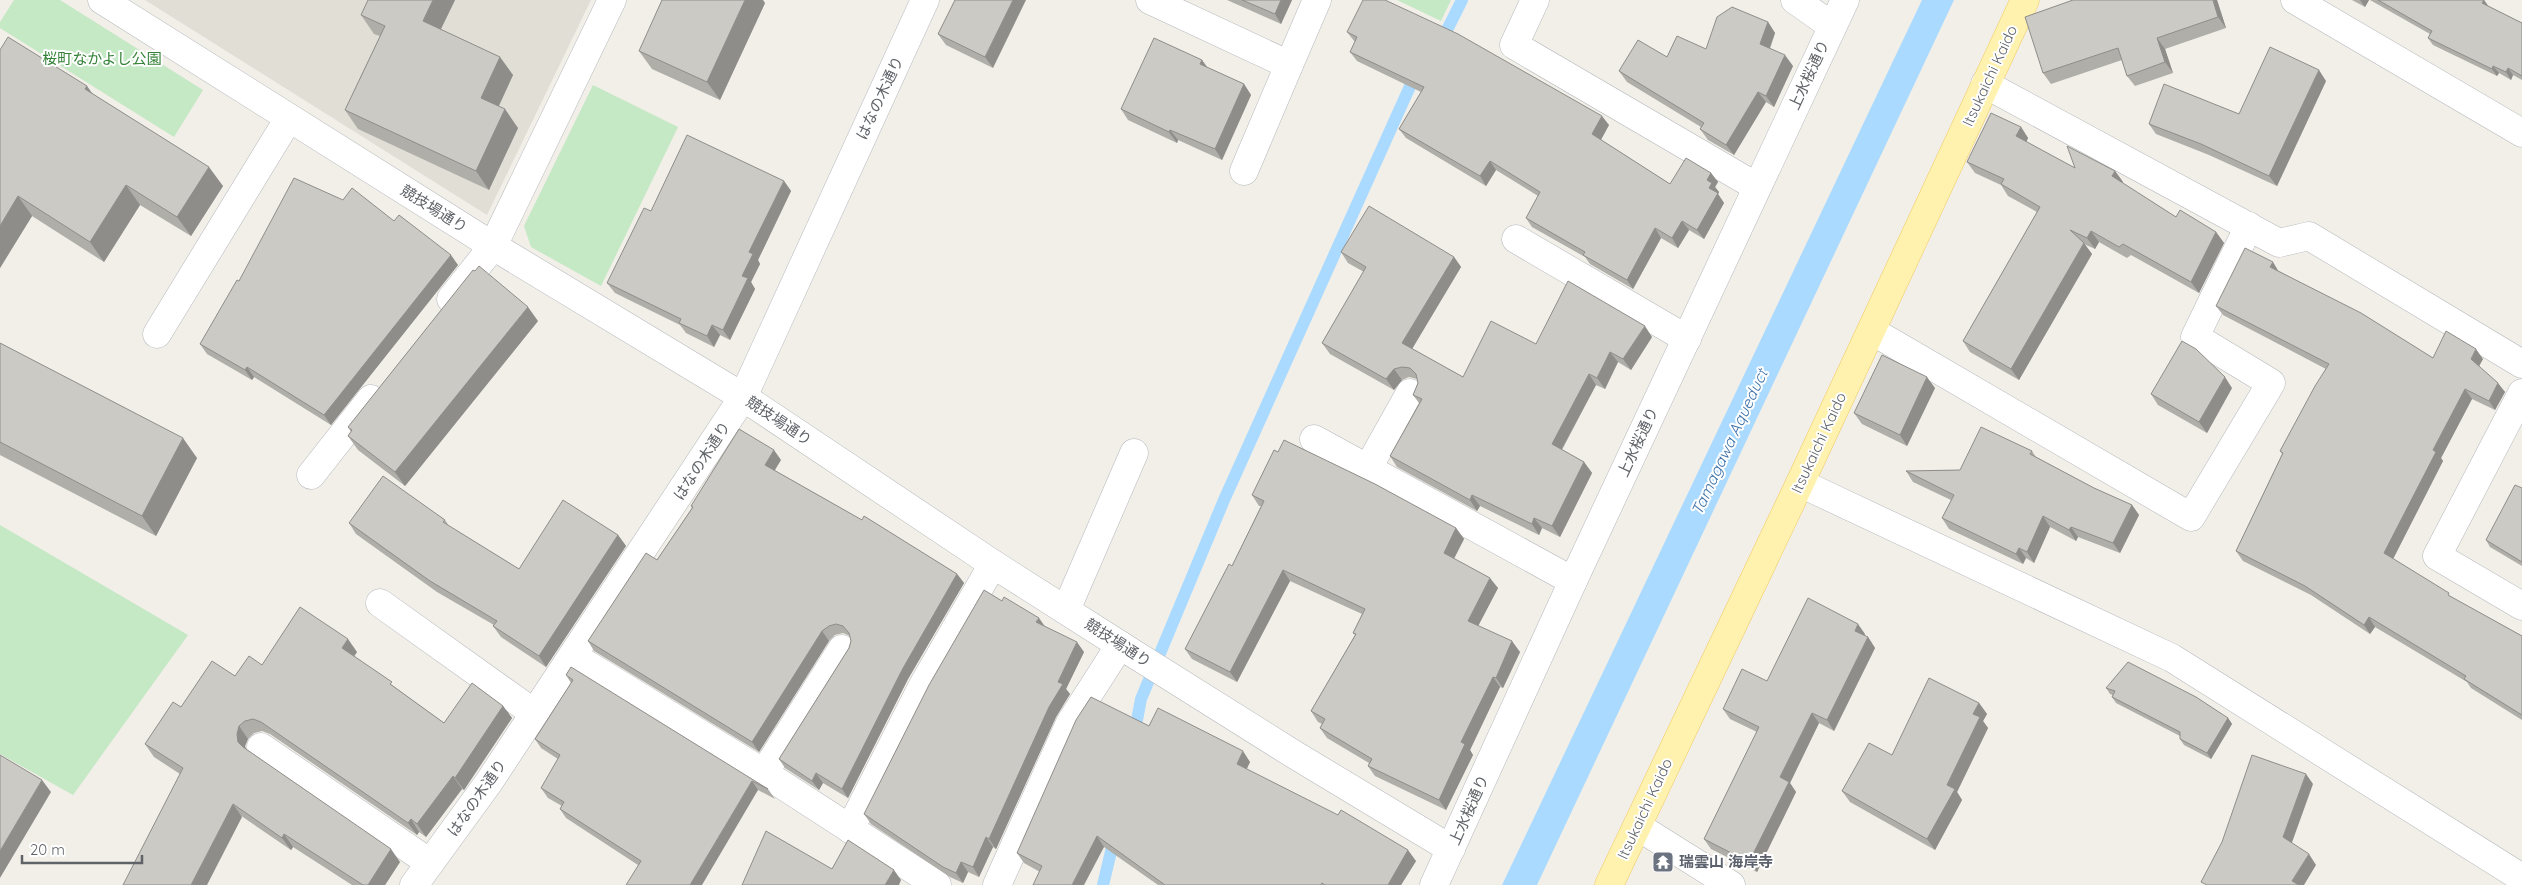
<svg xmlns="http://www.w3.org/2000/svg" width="2522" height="885" font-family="Quicksand,'Noto Sans JP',sans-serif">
  <rect width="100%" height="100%" fill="#f1efe8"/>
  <!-- education -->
  <polygon fill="#e1ded6" points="145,0 591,0 487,215"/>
  <!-- green -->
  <g fill="#c5e8c5">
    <polygon points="14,0 60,0 203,90 174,137 0,28 0,22"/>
    <polygon points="1397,0 1451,0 1441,21"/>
    <polygon points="593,85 678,127 601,286 531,247 524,226"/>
    <polygon points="0,525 188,635 73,795 0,754"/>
  </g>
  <!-- water -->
  <polygon fill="#aadaff" points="1922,0 1954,0 1537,885 1502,885"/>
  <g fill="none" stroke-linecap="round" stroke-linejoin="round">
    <!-- stream -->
    <g stroke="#aadaff" stroke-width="12">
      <polyline points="1436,39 1447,30 1462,0"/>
      <polyline points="1134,736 1141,699 1224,500 1416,73"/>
      <polyline points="1103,885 1115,835"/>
    </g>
    <!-- street casing -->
    <g stroke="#b5b8bc" stroke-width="29">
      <g id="street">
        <polyline points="102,0 493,246 743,397 993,564 1131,652 1295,755 1451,849"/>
        <polyline points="1150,0 1289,65 1317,0"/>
        <polyline points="1535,0 1514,45 1757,187"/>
        <polyline points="1795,0 1832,26"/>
        <polyline points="2295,0 2522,133"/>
        <polyline points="1985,84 2279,243 2309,236 2522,364"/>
        <polyline points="1244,171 1289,65"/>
        <polyline points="1516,239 1687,339"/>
        <polyline points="451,299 493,246 612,0"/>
        <polyline points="1872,331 2191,517 2271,383 2195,337 2249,226"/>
        <polyline points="157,334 289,118"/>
        <polyline points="2522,393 2437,556 2522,606"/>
        <polyline points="1314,439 1573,581"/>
        <polyline points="1368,468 1410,393"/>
        <polyline points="311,475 371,399"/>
        <polyline points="1800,483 2172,658 2522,878"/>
        <polyline points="380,603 534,713"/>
        <polyline points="1066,610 1134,453"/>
        <polyline points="573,656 764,773 937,885"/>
        <polyline points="261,747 430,863"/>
        <polyline points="764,773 842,649"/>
        <polyline points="1637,826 1731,885"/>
        <polyline points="850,829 922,687 993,564"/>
        <polyline points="414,885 489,782 743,397"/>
        <polyline points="997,885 1070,723 1120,645"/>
        <polyline points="1434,885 1573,581 1845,0"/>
      </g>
    </g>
    <!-- secondary casing -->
    <g stroke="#b6babf" stroke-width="29">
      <polyline id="secondary" points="743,397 925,0"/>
    </g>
    <!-- primary casing -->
    <g stroke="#f2c960" stroke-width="29">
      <polyline id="primary" points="1609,885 1800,483 2025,0"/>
    </g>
    <!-- street -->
    <use href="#street" stroke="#fff" stroke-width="28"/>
    <!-- secondary -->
    <use href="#secondary" stroke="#fff" stroke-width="28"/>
    <!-- primary -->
    <use href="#primary" stroke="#fff2af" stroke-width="28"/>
  </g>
  <!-- wall -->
  <g fill="#afaea9">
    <polygon points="455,0 441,29 513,75 499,106 518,128 489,190 358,129 345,110 380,36 374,34 361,15"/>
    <polygon points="955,0 993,68 946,45 938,34"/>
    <polygon points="1227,0 1292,0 1281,24"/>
    <polygon points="2217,0 2226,28 2165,49 2173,73 2135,86 2127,76 2122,60 2051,84 2043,73"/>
    <polygon points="2352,0 2369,0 2365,7"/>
    <polygon points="2370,0 2484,0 2488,6 2522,23 2522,80 2513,75 2511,80 2499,73 2497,76 2433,45 2428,38 2430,34"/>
    <polygon points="765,3 720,100 652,69 639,51"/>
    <polygon points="1768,22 1775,33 1770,49 1793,66 1774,107 1766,102 1734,155 1708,140 1700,129 1701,127 1627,82 1619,71 1706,49"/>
    <polygon points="1347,32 1609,125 1601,140 1670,184 1711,173 1718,182 1715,187 1719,192 1718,194 1724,203 1704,239 1689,230 1678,248 1661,238 1633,289 1590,264 1585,257 1532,227 1526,218 1538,196 1496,170 1486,186 1406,138 1399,129 1421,92 1357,61 1350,52 1355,42"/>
    <polygon points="0,50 87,86 91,93 223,186 191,236 140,205 104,262 32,216 0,268"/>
    <polygon points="1202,60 1206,67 1244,84 1251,95 1222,160 1178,140 1177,143 1128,120 1121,109"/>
    <polygon points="2326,81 2277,186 2209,155 2156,134 2149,124 2239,114"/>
    <polygon points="2021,127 2028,138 2026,142 2075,168 2115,171 2123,182 2122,183 2176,217 2216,232 2224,243 2199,293 2131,255 2127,258 2099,242 2095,249 2084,244 2092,254 2019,380 1970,352 1963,341 2037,212 2008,196 2001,185 1975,173 1967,162"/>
    <polygon points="784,181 791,191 758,260 760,264 751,282 755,289 730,340 720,335 714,347 686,333 680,325 615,293 607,283 651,211"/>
    <polygon points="343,200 394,221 458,265 331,425 254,377 252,380 207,354 200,344 239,281"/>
    <polygon points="1341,252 1454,257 1461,267 1412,349 1463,377 1536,344 1652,337 1631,370 1618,362 1605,389 1596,385 1562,450 1584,462 1592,473 1560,537 1542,528 1539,535 1480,506 1477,511 1397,467 1390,456 1419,403 1413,395 1418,383 1417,379 1409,377 1402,380 1394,390 1330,354 1322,343 1364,272 1348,263"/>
    <polygon points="2279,271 2433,358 2483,359 2479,366 2505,392 2495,410 2472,399 2441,458 2443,461 2393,559 2453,598 2522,636 2522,720 2471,688 2467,682 2375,627 2370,634 2311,595 2243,561 2236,551 2282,454 2280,451 2326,369 2223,315 2216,306"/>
    <polygon points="538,321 405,486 358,450 348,436 351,432 348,427"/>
    <polygon points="0,343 197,458 156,536 0,455"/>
    <polygon points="1935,388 1907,446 1862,424 1854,413"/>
    <polygon points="2232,388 2207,433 2158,405 2151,394"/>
    <polygon points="2032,451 2036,457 2094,488 2132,505 2139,515 2120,553 2078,537 2076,541 2050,527 2034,563 2026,558 2023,564 1949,529 1942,518 1951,500 1913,482 1906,471 1960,470"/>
    <polygon points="781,460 774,470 957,574 964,583 908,679 848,798 823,783 819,790 785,768 779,759 849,648 851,641 850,636 843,633 835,635 829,641 759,752 594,651 588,641 657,560 692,508 691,506"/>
    <polygon points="2522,488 2522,566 2490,547 2486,540"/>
    <polygon points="1252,495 1456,528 1464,539 1454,559 1498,588 1478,626 1520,652 1503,688 1500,687 1470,750 1473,755 1446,810 1375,776 1368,766 1369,763 1327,738 1320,728 1322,724 1318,722 1311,711 1355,635 1353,633 1362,614 1290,581 1237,682 1192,659 1185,649 1232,566 1261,506 1259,506"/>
    <polygon points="445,520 449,526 519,569 618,535 626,546 546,667 501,637 493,626 494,625 437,592 356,534 349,523"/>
    <polygon points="1002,601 1045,627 1084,652 1066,689 1070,694 1056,717 996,849 993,847 979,877 968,872 963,883 950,877 871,824 864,814"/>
    <polygon points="1865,634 1865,636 1868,637 1875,648 1834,731 1819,723 1790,783 1796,792 1757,872 1711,849 1704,839 1757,732 1730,719 1723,709 1767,681"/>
    <polygon points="357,652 354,656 396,688 444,723 503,706 512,718 464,790 462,789 426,837 419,832 417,835 270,734 262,731 254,733 248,739 245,746 246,749 400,862 385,885 352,885 293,847 291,850 180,774 154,757 145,744 181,707 235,676 262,665"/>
    <polygon points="566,675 768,789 775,799 758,790 638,865 566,818 560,809 562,806 548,798 541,788 558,759 541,748 535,739 571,683"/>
    <polygon points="2106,688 2228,718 2232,724 2211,759 2184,745 2180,739 2180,736 2116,703 2112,697 2113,695 2110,694"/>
    <polygon points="1979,703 1987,714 1983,721 1988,728 1957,792 1962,800 1935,850 1850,802 1842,791 1892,755"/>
    <polygon points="1149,726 1250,762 1246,769 1416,861 1401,885 1158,885 1104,847 1040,872 1024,863 1017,853"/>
  </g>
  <!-- shaded-wall -->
  <g fill="#8f8d8a">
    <polygon points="433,0 455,0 436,39 423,21"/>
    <polygon points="745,0 763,0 765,3 720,100 707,82"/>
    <polygon points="1013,0 1026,0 993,68 985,57"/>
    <polygon points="1281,0 1292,0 1281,24 1275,14"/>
    <polygon points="2213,0 2217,0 2226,28 2218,17"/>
    <polygon points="2360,0 2369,0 2365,7"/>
    <polygon points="2484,0 2489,7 2482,3"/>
    <polygon points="1768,22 1775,33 1767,55 1760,44"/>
    <polygon points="2157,38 2165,49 2173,73 2165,62"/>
    <polygon points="1785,55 1793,66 1774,107 1766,96"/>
    <polygon points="500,57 513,75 494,116 481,98"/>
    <polygon points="1202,60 1210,71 1200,64"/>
    <polygon points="2493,66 2499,73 2497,76 2492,69"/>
    <polygon points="2508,68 2513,75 2511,80 2506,72"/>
    <polygon points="2319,70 2326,81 2277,186 2269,176"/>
    <polygon points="1244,84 1251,95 1222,160 1215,149"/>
    <polygon points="87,86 101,106 85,89"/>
    <polygon points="1758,92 1766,102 1734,155 1726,145"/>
    <polygon points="505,109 518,128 489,190 476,171"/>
    <polygon points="1602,116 1609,125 1599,143 1592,134"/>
    <polygon points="2021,127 2028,138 2024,147 2016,136"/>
    <polygon points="1170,130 1178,140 1177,143 1169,132"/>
    <polygon points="1490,161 1496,170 1486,186 1480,176"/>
    <polygon points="209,167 223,186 191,236 177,217"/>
    <polygon points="2115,171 2123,182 2120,187 2112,176"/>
    <polygon points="1711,173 1718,182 1715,187 1719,192 1718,194 1724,203 1704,239 1697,230 1709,188 1707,180"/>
    <polygon points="784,181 791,191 758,260 760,264 751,282 755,289 730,340 723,330 742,276 749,252"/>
    <polygon points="126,185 140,205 104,262 90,242"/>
    <polygon points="18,196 32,216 0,268 0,226"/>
    <polygon points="1682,221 1689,230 1678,248 1672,238"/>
    <polygon points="1655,228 1661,238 1633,289 1627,280"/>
    <polygon points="2091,231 2099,242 2095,249 2087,238"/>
    <polygon points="2216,232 2224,243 2199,293 2191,282"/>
    <polygon points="2084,243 2092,254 2019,380 2011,369"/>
    <polygon points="451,255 458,265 331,425 324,415"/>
    <polygon points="1454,257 1461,267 1409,354 1402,343"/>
    <polygon points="2273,262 2279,272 2270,267"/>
    <polygon points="528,307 538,321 405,486 395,472"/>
    <polygon points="712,325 720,335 714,347 707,336"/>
    <polygon points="1645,326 1652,337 1631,370 1623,359"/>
    <polygon points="2476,349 2483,359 2478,368 2471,359"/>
    <polygon points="1610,352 1618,362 1605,389 1597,378"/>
    <polygon points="247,367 254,377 252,380 245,370"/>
    <polygon points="1394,369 1402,380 1394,390 1386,379"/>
    <polygon points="1589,374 1596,385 1559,454 1552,444"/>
    <polygon points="1927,377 1935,388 1907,446 1900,435"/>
    <polygon points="2225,377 2232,388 2207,433 2199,422"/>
    <polygon points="2498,383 2505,392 2495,410 2489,401"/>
    <polygon points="2465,389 2472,399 2441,458 2443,461 2391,563 2384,553 2433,450"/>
    <polygon points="183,438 197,458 156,536 142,516"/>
    <polygon points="774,450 781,460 772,475 765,465"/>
    <polygon points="1584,462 1592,473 1560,537 1552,526"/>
    <polygon points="1472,495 1480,506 1477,511 1470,500"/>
    <polygon points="2132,505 2139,515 2120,553 2113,543"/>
    <polygon points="2043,516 2050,527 2034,563 2027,552"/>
    <polygon points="1534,518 1542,528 1539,535 1532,524"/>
    <polygon points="2071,527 2078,537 2076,541 2069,530"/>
    <polygon points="1456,528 1464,539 1451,564 1444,553"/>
    <polygon points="618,535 626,546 546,667 539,656"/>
    <polygon points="2019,548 2026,558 2023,564 2016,554"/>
    <polygon points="1283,570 1290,581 1237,682 1230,672"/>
    <polygon points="957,574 964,583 908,679 848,798 842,789 902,670"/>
    <polygon points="1490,578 1498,588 1475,632 1468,621"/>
    <polygon points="2369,617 2375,627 2370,634 2364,625"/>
    <polygon points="1039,618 1046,628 1036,622"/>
    <polygon points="1858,624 1865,634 1862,641 1855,631"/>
    <polygon points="822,631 829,641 759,752 752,742"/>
    <polygon points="1868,637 1875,648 1834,731 1827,720"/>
    <polygon points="348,639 357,652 351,661 342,648"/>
    <polygon points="1512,641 1520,652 1503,688 1496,678"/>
    <polygon points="1077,642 1084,652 1066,689 1070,694 1056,717 996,849 989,839 1058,682"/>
    <polygon points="1493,677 1500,687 1470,750 1473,755 1446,810 1439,800 1461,742"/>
    <polygon points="1979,703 1987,714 1983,721 1988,728 1957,792 1962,800 1935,850 1927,839 1973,714"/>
    <polygon points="503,706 512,718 464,790 455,778"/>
    <polygon points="1812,713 1819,723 1790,783 1796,792 1757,872 1749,862 1780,777"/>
    <polygon points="2228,718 2232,724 2211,759 2207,753"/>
    <polygon points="239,726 248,739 245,746 247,754 238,742 237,734"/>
    <polygon points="1243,751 1250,762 1244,775 1237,764"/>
    <polygon points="816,773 823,783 819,790 812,781"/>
    <polygon points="2306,774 2313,784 2290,848 2283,837"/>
    <polygon points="453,776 462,789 426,837 417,824"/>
    <polygon points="42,780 51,792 0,878 0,851"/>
    <polygon points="752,781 758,790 702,885 690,885"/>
    <polygon points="233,804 242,817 207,885 191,885"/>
    <polygon points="411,819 419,832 417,835 408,823"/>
    <polygon points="284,834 293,847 291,850 282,838"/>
    <polygon points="1097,836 1104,847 1084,885 1072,885"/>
    <polygon points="986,837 993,847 979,877 973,867"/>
    <polygon points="391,849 400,862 385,885 368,885"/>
    <polygon points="1408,850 1416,861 1401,885 1388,885"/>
    <polygon points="2309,854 2316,865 2304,885 2295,885 2292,881"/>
    <polygon points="961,862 968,872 963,883 956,873"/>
    <polygon points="894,870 901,880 899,885 885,885"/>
  </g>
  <!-- building -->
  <g fill="#cccac5" stroke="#8f8d8a">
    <polygon points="368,0 433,0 423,21 500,57 481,98 505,109 476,171 345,110 385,26 361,15"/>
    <polygon points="662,0 745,0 707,82 639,51"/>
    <polygon points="955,0 1013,0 985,57 938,34"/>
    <polygon points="1242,0 1281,0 1275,14"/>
    <polygon points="1363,0 1385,0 1458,34 1602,116 1592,134 1670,184 1686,158 1711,173 1707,180 1712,183 1709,188 1718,193 1697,230 1682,221 1672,238 1655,228 1627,280 1583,255 1585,252 1526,218 1540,192 1490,161 1480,176 1399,129 1424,87 1350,52 1357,37 1347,32"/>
    <polygon points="2073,0 2213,0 2218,17 2157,38 2165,62 2127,76 2118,48 2043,73 2025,17"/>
    <polygon points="2378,0 2484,0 2482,3 2522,23 2522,76 2508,68 2506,72 2493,66 2492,69 2428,38 2432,31"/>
    <polygon points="1732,7 1768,22 1760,44 1785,55 1766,96 1758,92 1726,145 1700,129 1704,123 1619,71 1638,40 1667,57 1677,36 1706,49 1717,17"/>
    <polygon points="8,37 87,86 85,89 209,167 177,217 126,185 90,242 18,196 0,226 0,50"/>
    <polygon points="1154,38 1202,60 1200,64 1244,84 1215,149 1170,130 1169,132 1121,109"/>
    <polygon points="2270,47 2319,70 2269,176 2201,144 2149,124 2164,84 2239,114"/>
    <polygon points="1991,113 2021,127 2016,136 2075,168 2067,146 2115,171 2112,176 2176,217 2180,210 2216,232 2191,282 2123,244 2119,247 2091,231 2087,238 2070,230 2084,243 2011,369 1963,341 2040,207 2001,184 2004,179 1967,162"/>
    <polygon points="687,135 784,181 749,252 753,254 742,276 748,278 723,330 712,325 707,336 679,323 681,319 607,283 644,208 651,211"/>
    <polygon points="294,178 343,200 352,188 394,221 399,215 451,255 324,415 247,367 245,370 200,344 237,280 239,281"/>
    <polygon points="1369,206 1454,257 1402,343 1463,377 1491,321 1536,344 1568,281 1645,326 1623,359 1610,352 1597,378 1589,374 1552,444 1584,462 1552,526 1534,518 1532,524 1472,495 1470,500 1390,456 1422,399 1413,395 1418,383 1416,374 1410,368 1402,367 1394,369 1386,379 1322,343 1366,267 1341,252"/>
    <polygon points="2245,248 2273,262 2270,267 2361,313 2433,358 2446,331 2476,349 2471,359 2498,383 2489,401 2465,389 2433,450 2436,452 2384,553 2449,593 2448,595 2522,636 2522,715 2464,679 2466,676 2369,617 2364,625 2305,586 2236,551 2283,453 2280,451 2315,386 2329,364 2216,306"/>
    <polygon points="479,266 528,307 395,472 348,436 352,430 348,427 473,270 475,271"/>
    <polygon points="2182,341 2196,349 2225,377 2199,422 2151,394"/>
    <polygon points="0,343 183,438 142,516 0,442"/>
    <polygon points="1882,355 1927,377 1900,435 1854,413"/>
    <polygon points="1981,427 2032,451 2030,454 2094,488 2132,505 2113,543 2071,527 2069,530 2043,516 2027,552 2019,548 2016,554 1942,518 1954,495 1906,471 1960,470"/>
    <polygon points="739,429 774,450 765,465 862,520 864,516 957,574 902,670 842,789 816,773 812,781 779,759 849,648 851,641 849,633 843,626 836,624 829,626 822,631 752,742 588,641 646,553 657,560 693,507 691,506"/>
    <polygon points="1284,440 1375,484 1456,528 1444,553 1490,578 1468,621 1512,641 1496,678 1493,677 1461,742 1465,744 1439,800 1368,766 1372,759 1320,728 1325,719 1311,711 1356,634 1353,633 1365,609 1283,570 1230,672 1185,649 1229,564 1232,566 1264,501 1252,495 1274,450 1278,452"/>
    <polygon points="383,476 445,520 443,522 519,569 563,500 618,535 539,656 493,626 497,621 430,581 349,523"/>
    <polygon points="2515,485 2522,488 2522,562 2486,540"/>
    <polygon points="984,590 1002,601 1004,597 1039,618 1036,622 1077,642 1058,682 1063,684 1049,707 989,839 986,837 973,867 961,862 956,873 943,867 864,814 929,685"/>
    <polygon points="1808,598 1858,624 1855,631 1868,637 1827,720 1812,713 1780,777 1789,782 1749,862 1704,839 1759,727 1723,709 1742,669 1767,681"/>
    <polygon points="300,607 348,639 342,648 392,682 390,684 444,723 472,683 503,706 455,778 453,776 417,824 411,819 408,823 261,722 253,719 245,721 239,726 237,734 238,742 243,747 391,849 368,885 363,885 284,834 282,838 233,804 191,885 123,885 183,768 145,744 173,702 181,707 212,661 235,676 249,656 262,665"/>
    <polygon points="2128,662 2196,697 2228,718 2207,753 2180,739 2180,732 2112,697 2115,691 2106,688"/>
    <polygon points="571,667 768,789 752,781 690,885 626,885 641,861 560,809 564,802 541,788 560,755 535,739 573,680 566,675"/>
    <polygon points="1929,678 1979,703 1973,714 1980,717 1947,785 1955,789 1927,839 1842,791 1869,743 1892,755"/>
    <polygon points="1091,697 1149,726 1158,708 1243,751 1237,764 1338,815 1341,810 1408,850 1388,885 1325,885 1322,883 1321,885 1165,885 1097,836 1072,885 1033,885 1042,866 1017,853 1076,720"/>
    <polygon points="0,755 42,780 0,851"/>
    <polygon points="2252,755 2306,774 2283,837 2309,854 2292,881 2299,885 2207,885 2201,882 2222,842"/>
    <polygon points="766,831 832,869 848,840 894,870 885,885 742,885"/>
  </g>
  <!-- icons -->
  <defs>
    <g id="temple-square" transform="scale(1.125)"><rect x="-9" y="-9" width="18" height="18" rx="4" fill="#6b7280" stroke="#fff"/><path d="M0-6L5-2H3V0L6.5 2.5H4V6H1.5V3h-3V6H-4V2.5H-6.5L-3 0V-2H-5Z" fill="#fff"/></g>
  </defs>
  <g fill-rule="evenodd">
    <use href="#temple-square" x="1663" y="862"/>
  </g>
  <g text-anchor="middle" stroke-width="4" stroke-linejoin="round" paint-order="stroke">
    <!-- park labels -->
    <g font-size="15" fill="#348238" stroke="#fff">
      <text x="102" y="64">桜町なかよし公園</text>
    </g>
    <!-- street labels -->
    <g font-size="15" fill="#5f6368" stroke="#fff">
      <text transform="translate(1809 75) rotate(-65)" y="5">上水桜通り</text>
      <text transform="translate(1990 76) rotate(-65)" y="5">Itsukaichi Kaido</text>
      <text transform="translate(880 98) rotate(-65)" y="5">はなの木通り</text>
      <text transform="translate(434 209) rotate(32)" y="5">競技場通り</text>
      <text transform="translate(779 421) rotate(34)" y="5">競技場通り</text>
      <text transform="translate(1638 442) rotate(-65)" y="5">上水桜通り</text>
      <text transform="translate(1819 443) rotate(-65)" y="5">Itsukaichi Kaido</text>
      <text transform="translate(702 461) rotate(-57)" y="5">はなの木通り</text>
      <text transform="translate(1118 643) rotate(33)" y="5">競技場通り</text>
      <text transform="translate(477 798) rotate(-55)" y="5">はなの木通り</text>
      <text transform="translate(1645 809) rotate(-65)" y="5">Itsukaichi Kaido</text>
      <text transform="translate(1469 810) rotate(-66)" y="5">上水桜通り</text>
    </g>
    <!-- worship labels -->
    <g font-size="15" font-weight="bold" fill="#5b616d" stroke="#fff" text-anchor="start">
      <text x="1679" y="867">瑞雲山 海岸寺</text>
    </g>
    <!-- water labels -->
    <g font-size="16" font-style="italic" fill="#4174aa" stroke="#fff">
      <text transform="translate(1729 442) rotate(-65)" y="6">Tamagawa Aqueduct</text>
    </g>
  </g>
  <!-- scale -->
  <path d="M22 855v8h120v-8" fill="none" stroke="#5f6368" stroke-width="2.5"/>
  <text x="30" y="855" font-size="15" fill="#5f6368" stroke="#ffffff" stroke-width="4" paint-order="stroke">20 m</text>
</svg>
